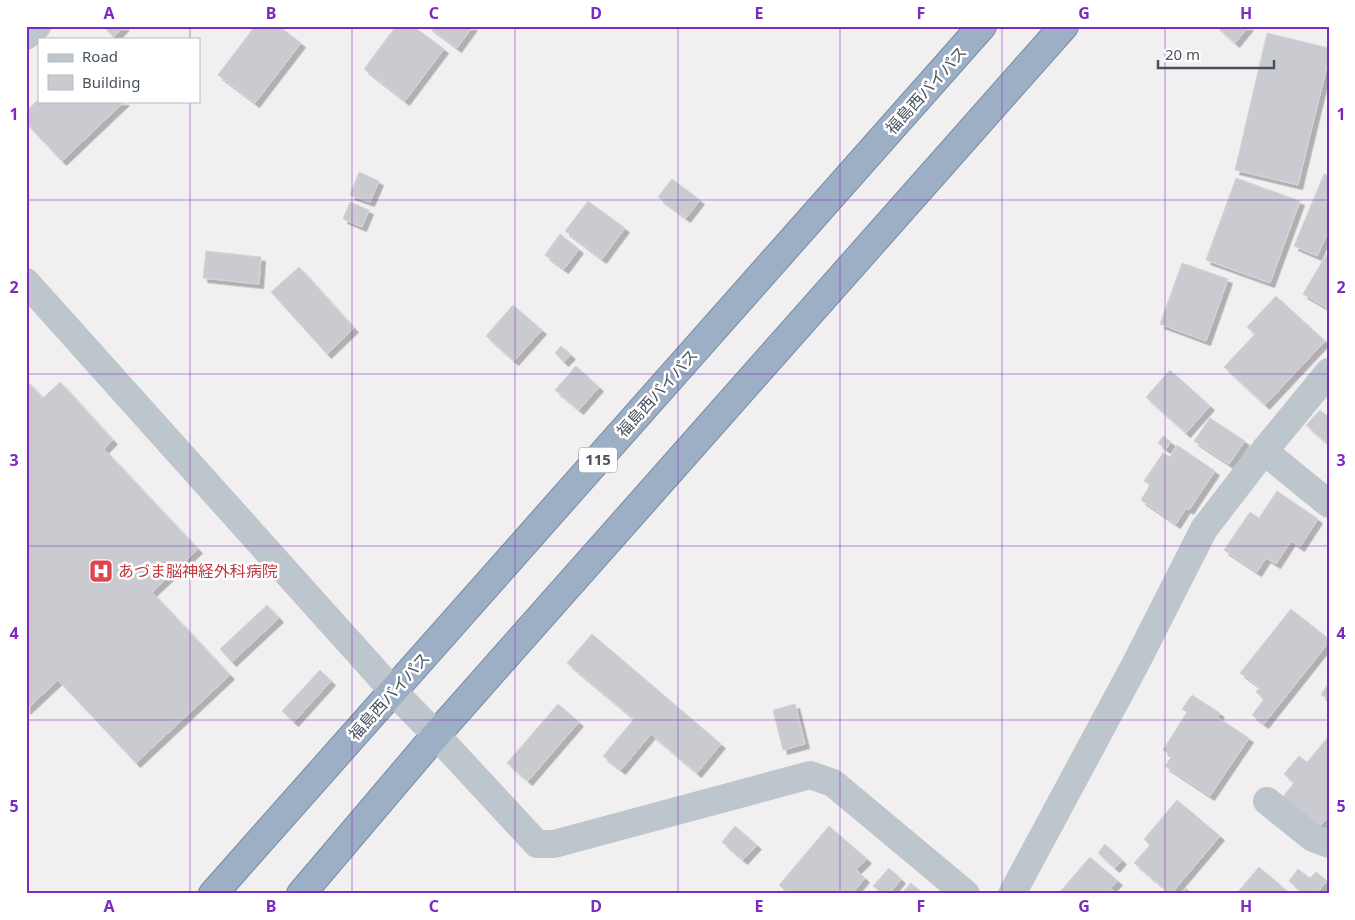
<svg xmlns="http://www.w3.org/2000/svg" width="1355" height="920" font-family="'Noto Sans','Noto Sans JP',sans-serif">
  <defs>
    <filter id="shadow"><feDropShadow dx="4.5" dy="4.5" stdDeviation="0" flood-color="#0004"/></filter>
  </defs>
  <rect width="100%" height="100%" fill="#f1efef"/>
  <!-- building -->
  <g fill="#c9cbd1" stroke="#d3d5da" filter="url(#shadow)">
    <polygon points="103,26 125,26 114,37"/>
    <polygon points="255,26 279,26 301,43 255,103 218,75"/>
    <polygon points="396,26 413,26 444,49 405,101 364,69"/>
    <polygon points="428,26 473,26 457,48"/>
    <polygon points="1216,26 1249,26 1235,43"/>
    <polygon points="1267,33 1329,48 1329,57 1298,185 1235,170"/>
    <polygon points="39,99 39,101 125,101 62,161 26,123 26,111"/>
    <polygon points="359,172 379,181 370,202 350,195"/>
    <polygon points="1324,174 1329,176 1329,230 1317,256 1294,246"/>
    <polygon points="1236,178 1300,201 1270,283 1206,260"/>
    <polygon points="672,179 700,200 686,218 658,197"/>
    <polygon points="588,201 625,228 602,259 565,231"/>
    <polygon points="350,202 369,210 362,227 343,219"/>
    <polygon points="560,234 579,249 564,269 545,255"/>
    <polygon points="1329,250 1329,309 1303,294"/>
    <polygon points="206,251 261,257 259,284 203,278"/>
    <polygon points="1182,263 1228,279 1206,341 1160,324"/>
    <polygon points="299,267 354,328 327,354 271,292"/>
    <polygon points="1276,296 1325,341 1265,405 1224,367 1255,334 1247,327"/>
    <polygon points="513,305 542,330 514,361 486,336"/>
    <polygon points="561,346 571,355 564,362 555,353"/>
    <polygon points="576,366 599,387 579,410 555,390"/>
    <polygon points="1170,370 1210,406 1186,433 1146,397"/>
    <polygon points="26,380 43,398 60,382 113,440 104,449 198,549 152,592 230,675 136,763 58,680 26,710"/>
    <polygon points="1320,410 1329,417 1329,445 1306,425"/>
    <polygon points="1210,418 1245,441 1229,464 1194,441"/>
    <polygon points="1163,436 1171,442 1166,449 1158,443"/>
    <polygon points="1177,445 1215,471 1189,510 1186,508 1176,524 1141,500 1150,485 1144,481 1163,453 1170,457"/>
    <polygon points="1277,491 1318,519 1300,547 1291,541 1276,564 1266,558 1257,572 1224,550 1250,512 1259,518"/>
    <polygon points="267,605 279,618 232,662 220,649"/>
    <polygon points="1291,609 1329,639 1329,642 1264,724 1252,715 1264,699 1256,692 1260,687 1240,673"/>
    <polygon points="592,634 721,744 697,773 651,734 621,770 603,756 634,719 567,663"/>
    <polygon points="320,670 331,681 294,722 282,711"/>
    <polygon points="1329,682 1329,699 1321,695"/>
    <polygon points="1192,695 1220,713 1217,717 1249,738 1210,796 1165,766 1172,756 1163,750 1187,712 1182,709"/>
    <polygon points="558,704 579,722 528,781 507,763"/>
    <polygon points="795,704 805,744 783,750 773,710"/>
    <polygon points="1329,736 1329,816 1317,829 1281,799 1294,783 1284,774 1299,756 1307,762"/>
    <polygon points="1177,800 1220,836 1171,894 1134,863 1150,845 1144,839"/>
    <polygon points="735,826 757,845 743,860 722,842"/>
    <polygon points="829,826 867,859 856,870 865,878 852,894 789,894 779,885"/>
    <polygon points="1105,844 1122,860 1115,868 1098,853"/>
    <polygon points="1090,857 1118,881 1111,888 1117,894 1058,894"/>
    <polygon points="1259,867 1291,894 1236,894"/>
    <polygon points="889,868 901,879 889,894 883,894 873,886"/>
    <polygon points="1298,869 1310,878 1316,872 1327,881 1316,894 1304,894 1289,881"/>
    <polygon points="911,883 924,894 901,894"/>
    <polygon points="1186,888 1190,892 1189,894 1181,894"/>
  </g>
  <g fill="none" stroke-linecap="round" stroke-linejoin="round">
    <!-- trunk casing -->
    <g stroke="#758ca7" stroke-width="30">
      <g id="trunk">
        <polyline points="213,894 982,26"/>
        <polyline points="301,894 436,735 1064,26"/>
      </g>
    </g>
    <!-- minor -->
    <g stroke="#bec6cd" stroke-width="28">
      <polyline points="26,36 37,26"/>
      <polyline points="26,282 393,691 436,735 537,844 554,844 810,775 833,783 966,894"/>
      <polyline points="1264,451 1329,504"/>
      <polyline points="1267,801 1313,838 1329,844"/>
      <polyline points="1012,894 1136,663 1204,529 1264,451 1329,372"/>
    </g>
    <!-- trunk -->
    <use href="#trunk" stroke="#9cafc4" stroke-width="28"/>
  </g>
  <!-- grid -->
  <path fill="none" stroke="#7b2cbf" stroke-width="1" stroke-opacity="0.55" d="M 190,26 L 190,39M 352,26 L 352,894M 515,26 L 515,894M 678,26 L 678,894M 840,26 L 840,894M 1002,26 L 1002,894M 1165,26 L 1165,894M 190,101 L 190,894M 26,200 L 1329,200M 26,374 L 1329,374M 26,546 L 1329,546M 26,720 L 1329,720"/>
  <!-- icons -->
  <defs>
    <g id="hospital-square" transform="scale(1.25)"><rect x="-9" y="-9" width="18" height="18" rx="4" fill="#e0444e" stroke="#fff"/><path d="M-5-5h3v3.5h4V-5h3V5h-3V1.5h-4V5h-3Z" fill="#fff"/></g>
  </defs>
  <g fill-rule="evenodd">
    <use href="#hospital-square" x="101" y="571"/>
  </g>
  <g text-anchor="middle" stroke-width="5" stroke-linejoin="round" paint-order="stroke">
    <!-- shield labels -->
    <rect fill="#fff" stroke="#7f868d" stroke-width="1" x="579" y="447.5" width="38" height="25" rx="4"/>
    <g font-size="15" font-weight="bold" fill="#48525c">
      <text x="598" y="465">115</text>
    </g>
    <!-- street labels -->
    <g font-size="16" fill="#48525c" stroke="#fff">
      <text transform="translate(926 90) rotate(-48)" y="6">福島西バイパス</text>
      <text transform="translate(657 393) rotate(-48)" y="6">福島西バイパス</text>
      <text transform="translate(389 696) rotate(-48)" y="6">福島西バイパス</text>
    </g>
    <!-- health labels -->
    <g font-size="16" fill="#be3a42" stroke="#fff" text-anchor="start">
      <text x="118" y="577">あづま脳神経外科病院</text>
    </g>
  </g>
  <!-- border -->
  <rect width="1355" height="920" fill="none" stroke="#ffffff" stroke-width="55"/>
  <!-- legend -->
  <rect x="38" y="38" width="162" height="65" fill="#ffffff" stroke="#b6babe"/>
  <rect x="48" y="54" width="25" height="8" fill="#bec6cd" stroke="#b6babe"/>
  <text x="82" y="62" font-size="15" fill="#48525c">Road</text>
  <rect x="48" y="75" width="25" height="15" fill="#c9cbd1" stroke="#b6babe"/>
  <text x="82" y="88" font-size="15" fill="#48525c">Building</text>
  <!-- scale -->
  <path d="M1158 60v8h116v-8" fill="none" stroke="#48525c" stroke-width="2.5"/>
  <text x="1165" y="60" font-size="15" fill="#48525c" stroke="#ffffff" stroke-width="4" paint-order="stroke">20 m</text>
  <rect x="28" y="28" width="1300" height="864" fill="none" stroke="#7b2cbf" stroke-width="2"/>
  <g font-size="16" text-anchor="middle" font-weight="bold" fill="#7b2cbf">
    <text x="109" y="19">A</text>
    <text x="271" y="19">B</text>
    <text x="434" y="19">C</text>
    <text x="596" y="19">D</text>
    <text x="759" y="19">E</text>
    <text x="921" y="19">F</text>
    <text x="1084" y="19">G</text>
    <text x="1246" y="19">H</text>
    <text x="14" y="120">1</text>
    <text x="1341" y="120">1</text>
    <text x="14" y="293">2</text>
    <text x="1341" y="293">2</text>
    <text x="14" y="466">3</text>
    <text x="1341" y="466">3</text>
    <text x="14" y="639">4</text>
    <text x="1341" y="639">4</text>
    <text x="14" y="812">5</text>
    <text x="1341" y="812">5</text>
    <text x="109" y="912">A</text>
    <text x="271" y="912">B</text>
    <text x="434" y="912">C</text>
    <text x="596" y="912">D</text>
    <text x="759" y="912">E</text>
    <text x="921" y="912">F</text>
    <text x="1084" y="912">G</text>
    <text x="1246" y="912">H</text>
  </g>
</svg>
